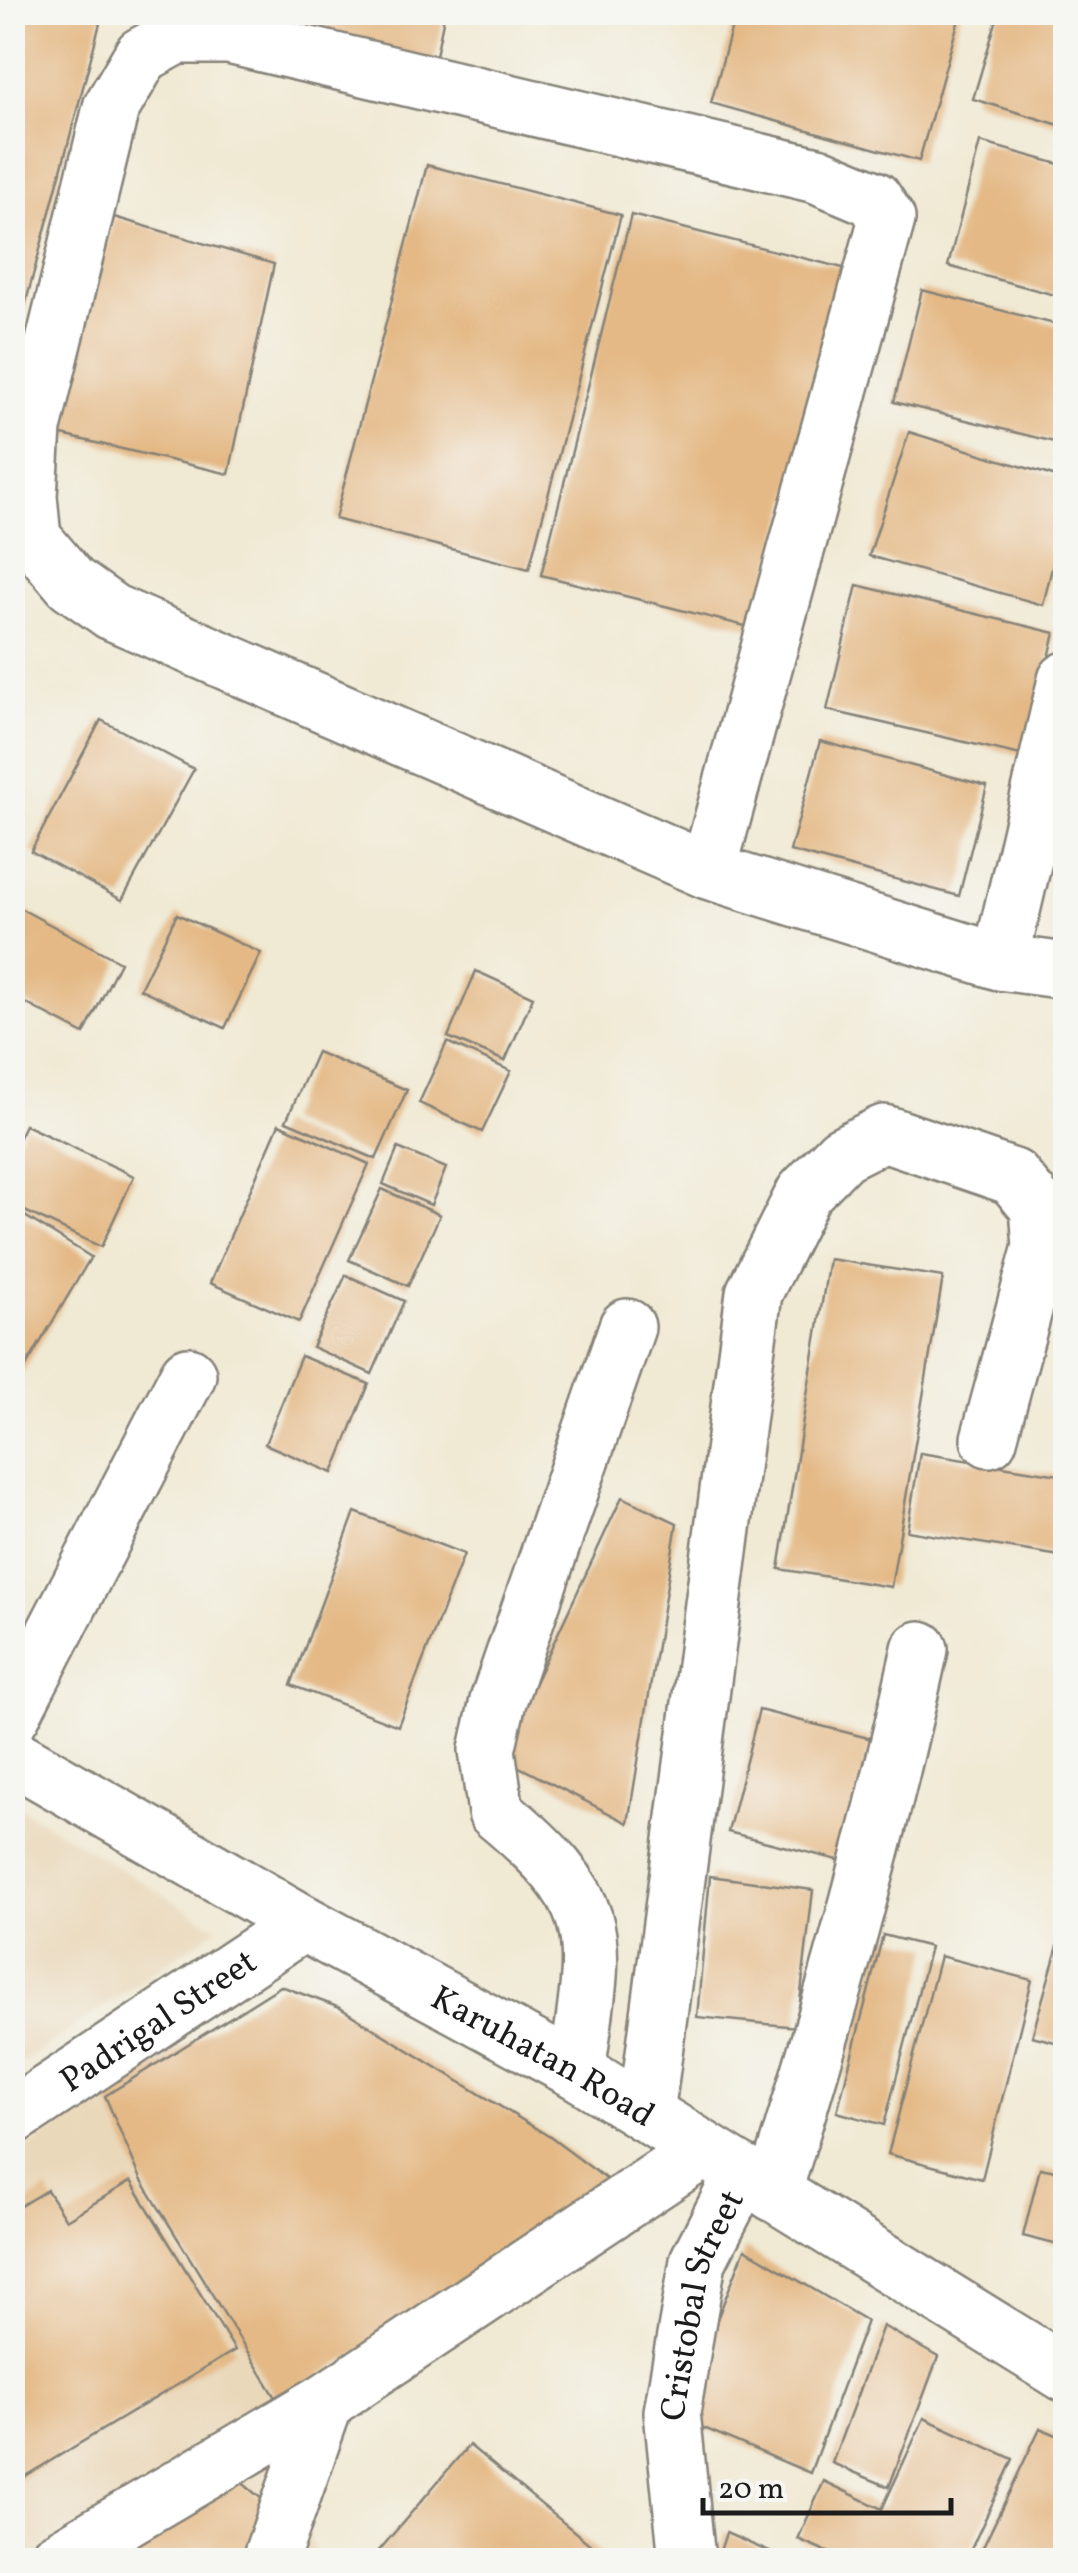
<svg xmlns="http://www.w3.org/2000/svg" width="1078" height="2573" font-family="Vollkorn,serif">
  <rect width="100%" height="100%" fill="#f6f6f2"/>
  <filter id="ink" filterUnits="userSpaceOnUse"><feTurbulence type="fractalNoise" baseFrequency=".01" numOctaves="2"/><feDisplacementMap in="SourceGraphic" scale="20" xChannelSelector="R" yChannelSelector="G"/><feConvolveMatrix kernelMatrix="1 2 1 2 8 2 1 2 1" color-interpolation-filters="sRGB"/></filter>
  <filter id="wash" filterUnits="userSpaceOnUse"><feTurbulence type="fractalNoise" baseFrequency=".0048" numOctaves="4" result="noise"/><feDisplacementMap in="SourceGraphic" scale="40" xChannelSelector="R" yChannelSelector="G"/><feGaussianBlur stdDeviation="2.25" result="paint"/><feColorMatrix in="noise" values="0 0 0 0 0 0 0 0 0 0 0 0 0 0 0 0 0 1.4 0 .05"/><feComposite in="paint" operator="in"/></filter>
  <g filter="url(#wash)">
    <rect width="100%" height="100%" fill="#f0e9d3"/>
    <!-- built -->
    <g fill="#ead8ba">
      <polygon points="12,1803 218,1928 13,2069 12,2069"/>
      <polygon points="105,2096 141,2179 278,2401 316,2560 13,2560 13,2157"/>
    </g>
    <g id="blocks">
      <!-- building -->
      <g fill="#e4b986">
        <polygon points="12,12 103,12 14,347 12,347"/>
        <polygon points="177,12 445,12 434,65"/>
        <polygon points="736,12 961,12 919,161 711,103"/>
        <polygon points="999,12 1066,12 1066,127 973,99"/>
        <polygon points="980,142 1066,166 1066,298 948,266"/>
        <polygon points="427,165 621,215 529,569 335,519"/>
        <polygon points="631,215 847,269 757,629 541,575"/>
        <polygon points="114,217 274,264 229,474 58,434"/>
        <polygon points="922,290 1066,327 1066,413 1058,443 894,402"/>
        <polygon points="909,432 1066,480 1066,510 1043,605 869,556"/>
        <polygon points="857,585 1055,633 1025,756 827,710"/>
        <polygon points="101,720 194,769 122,900 31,851"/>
        <polygon points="820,741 987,786 959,896 790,851"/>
        <polygon points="12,904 120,962 84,1034 12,996"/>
        <polygon points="177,914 261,953 225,1028 140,989"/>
        <polygon points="476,971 533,997 505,1061 448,1037"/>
        <polygon points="447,1042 511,1071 482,1132 419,1103"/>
        <polygon points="317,1052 407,1090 376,1159 286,1121"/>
        <polygon points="279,1124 369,1164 299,1322 210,1283"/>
        <polygon points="25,1125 134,1176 101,1247 12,1205 12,1151"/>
        <polygon points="398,1148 446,1168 431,1205 383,1184"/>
        <polygon points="382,1189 440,1215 408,1286 349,1260"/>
        <polygon points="12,1208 91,1257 12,1390"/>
        <polygon points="829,1259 943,1277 891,1587 779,1569"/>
        <polygon points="346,1275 404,1301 372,1374 312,1347"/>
        <polygon points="301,1356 369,1384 333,1473 265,1444"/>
        <polygon points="920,1453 1066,1476 1066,1557 907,1531"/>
        <polygon points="622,1497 677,1523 628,1823 500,1757"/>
        <polygon points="355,1512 464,1554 398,1726 291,1685"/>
        <polygon points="759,1710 872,1739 842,1861 728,1832"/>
        <polygon points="710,1876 813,1890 797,2027 697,2017"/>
        <polygon points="1064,1925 1066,1925 1066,2045 1032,2036"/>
        <polygon points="883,1935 930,1947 884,2125 837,2112"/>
        <polygon points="940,1956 1032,1980 982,2179 888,2154"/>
        <polygon points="281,1986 340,2008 550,2137 625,2193 278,2401 141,2179 105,2096"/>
        <polygon points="1040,2168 1066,2173 1066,2247 1023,2236"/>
        <polygon points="131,2181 235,2350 12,2484 12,2211 47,2190 66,2220"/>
        <polygon points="745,2249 867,2321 810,2473 678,2417"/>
        <polygon points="883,2326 938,2357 889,2487 832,2463"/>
        <polygon points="924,2418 1013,2459 966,2560 937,2560 926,2556 924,2560 846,2560 798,2539 824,2481 882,2509"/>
        <polygon points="1040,2428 1066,2439 1066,2556 1063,2560 977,2560"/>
        <polygon points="469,2445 609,2560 371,2560"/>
        <polygon points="234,2476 269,2505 248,2560 97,2560"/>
        <polygon points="726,2533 788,2560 717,2560"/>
      </g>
    </g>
  </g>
  <g filter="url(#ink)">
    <use href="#blocks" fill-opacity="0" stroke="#868278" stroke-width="2.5"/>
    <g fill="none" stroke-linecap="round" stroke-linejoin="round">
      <!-- minor casing -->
      <g stroke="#868278" stroke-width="60">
        <g id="minor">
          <polyline points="708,871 887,219 874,199 817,175 229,36 177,36 142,55 111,108 33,428 29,496 33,538 71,583 112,612 708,871 1000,962 1066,971"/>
          <polyline points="1000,962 1066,680"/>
          <polyline points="12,1715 188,1375"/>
          <path d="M 577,2071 C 596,1934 609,1906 496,1812 L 487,1750 L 498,1701 L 627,1327"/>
          <polyline points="646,2114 754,1293 804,1193 842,1154 884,1133 1013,1177 1038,1207 1041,1247 989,1439"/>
          <path id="s1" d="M 12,2117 L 303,1923"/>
          <path d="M 773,2193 C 829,2014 880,1832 920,1649"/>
          <polyline points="56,2560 326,2401 703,2150"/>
          <polyline points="270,2560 326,2401"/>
          <path id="s2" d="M 687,2560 L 672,2412 L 698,2261 L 743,2173"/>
        </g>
      </g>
      <!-- major casing -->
      <g stroke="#868278" stroke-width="60">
        <g id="major">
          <path id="s3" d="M 12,1756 L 303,1923 L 577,2071 L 1066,2374"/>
        </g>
      </g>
      <!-- minor -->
      <use href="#minor" stroke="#fff" stroke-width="55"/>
      <!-- major -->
      <use href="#major" stroke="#fff" stroke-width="55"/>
    </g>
  </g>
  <g text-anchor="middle" stroke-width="9" stroke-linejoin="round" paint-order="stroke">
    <!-- street labels -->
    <g font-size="35" fill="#1c1c1c" stroke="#f6f6f2">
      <text dy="12" stroke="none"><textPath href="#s1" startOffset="175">Padrigal Street</textPath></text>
      <text dy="12" stroke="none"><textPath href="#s3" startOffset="610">Karuhatan Road</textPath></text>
      <text dy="12" stroke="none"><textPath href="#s2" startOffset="260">Cristobal Street</textPath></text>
    </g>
  </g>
  <!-- margin -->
  <rect width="1078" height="2573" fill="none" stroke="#f6f6f2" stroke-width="50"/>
  <!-- scale -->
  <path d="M703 2498v15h248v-15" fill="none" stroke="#1c1c1c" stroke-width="5"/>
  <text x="718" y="2498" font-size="30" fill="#1c1c1c" stroke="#f6f6f2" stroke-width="8" paint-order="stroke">20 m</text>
</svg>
